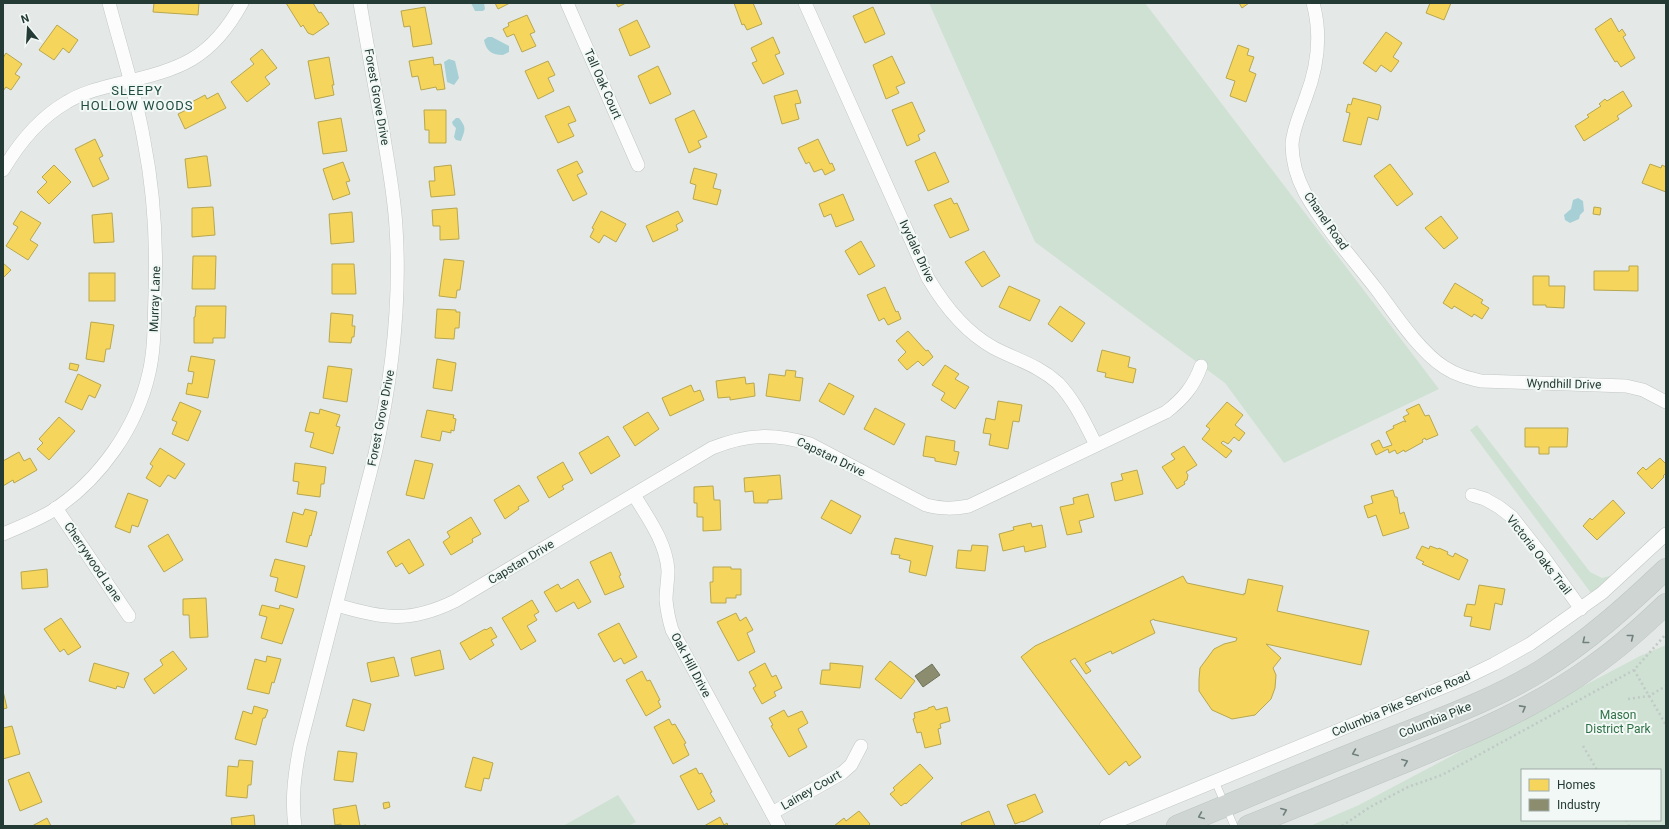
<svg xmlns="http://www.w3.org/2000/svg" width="1669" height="829" font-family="Roboto,sans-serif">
  <rect width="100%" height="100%" fill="#e4e9e7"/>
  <!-- green -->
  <g fill="#cee1d3" fill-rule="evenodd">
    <polygon points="929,3 1145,3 1439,389 1284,463 1225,383 1035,242"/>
    <polygon points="1477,425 1590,572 1602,578 1613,575 1591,593 1470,430"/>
    <path d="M 1666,645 L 1666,826 L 1310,826 L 1359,805 L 1640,656 ZM 1522,770 L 1660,770 L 1660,820 L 1522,820 Z"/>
    <polygon points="618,795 636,822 628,826 563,826"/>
  </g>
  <!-- water -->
  <g fill="#a7d0d6">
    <polygon points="471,3 484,3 485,9 483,11 475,11"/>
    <path d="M 488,37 L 492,37 L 509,46 L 509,52 L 503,55 C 492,55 486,51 484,40 Z"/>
    <polygon points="449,59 455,61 459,78 454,85 447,82 444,62"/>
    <path d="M 456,118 L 459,118 C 467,128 465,130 461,141 L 456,140 L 454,137 L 456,128 L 453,125 L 452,122 Z"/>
    <polygon points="1578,198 1583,201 1584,211 1580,215 1579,219 1570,223 1565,220 1564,215 1571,209 1573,200"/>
  </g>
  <!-- homes -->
  <g fill="#f6d55c" stroke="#b7a750">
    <polygon points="154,3 199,3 198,15 153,12"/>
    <polygon points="286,3 313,3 319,13 321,12 329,24 313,35 308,33 303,25 301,27"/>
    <polygon points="495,3 510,3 498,9"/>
    <polygon points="616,3 626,3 618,7"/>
    <polygon points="734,3 753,3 762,24 747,30 744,24 742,25"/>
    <polygon points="1239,3 1249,3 1242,8"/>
    <polygon points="1430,3 1451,3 1444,20 1426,13"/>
    <polygon points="425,7 432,44 413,47 410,26 404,27 401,11"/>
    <polygon points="873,7 885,34 865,43 853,16"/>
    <polygon points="527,15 535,32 530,34 536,46 522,52 514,34 507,37 503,29 509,26 508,23"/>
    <polygon points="1611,18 1619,32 1622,29 1626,35 1623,37 1635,58 1621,67 1617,61 1615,62 1595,29"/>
    <polygon points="637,20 650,47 630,56 619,29"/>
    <polygon points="57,25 78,40 69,53 63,48 54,60 39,50"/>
    <polygon points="1386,32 1402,43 1393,57 1399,61 1391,72 1381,65 1376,72 1363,63"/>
    <polygon points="773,37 780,53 775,55 784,74 763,84 752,63 757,61 751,48"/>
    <polygon points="1238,45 1249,49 1247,55 1254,57 1249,71 1256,74 1246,102 1230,96 1235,81 1226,78"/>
    <polygon points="262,49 277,68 265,77 270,84 247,102 231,82 254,64 250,59"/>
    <polygon points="6,53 22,64 15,74 20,77 11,90 6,87 3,91 3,58"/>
    <polygon points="892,56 905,83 896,87 899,93 886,99 873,65"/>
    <polygon points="329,57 334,85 332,85 334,95 315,99 308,61"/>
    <polygon points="433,57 434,65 441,64 445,89 437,90 436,87 421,90 418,76 412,77 409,61"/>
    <polygon points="548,61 555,75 548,78 554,91 538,99 525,71"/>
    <polygon points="658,66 671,94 650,104 638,76"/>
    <polygon points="797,90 801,103 795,104 799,119 782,124 774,96"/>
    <polygon points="1623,91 1632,106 1617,116 1619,119 1584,141 1575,126 1589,117 1587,115 1601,106 1599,104 1605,99 1607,101"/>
    <polygon points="218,93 226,108 185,129 178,114 190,108 188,104 205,95 207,99"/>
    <polygon points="1353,98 1380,105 1381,107 1378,120 1368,117 1361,145 1343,141 1350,113 1346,112 1348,104 1351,105"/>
    <polygon points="912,102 925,131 918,135 920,140 907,146 892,110"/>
    <polygon points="569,106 576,121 568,124 574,136 558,143 545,116"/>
    <polygon points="424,110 446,110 446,143 429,143 429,130 425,130"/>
    <polygon points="694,110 707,137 698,141 701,147 689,153 675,119"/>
    <polygon points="341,118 347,151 323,154 318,122"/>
    <polygon points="95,139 103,156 99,158 109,179 93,187 75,149"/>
    <polygon points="818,139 830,164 832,163 835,170 825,175 822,169 814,172 809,162 806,164 798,148"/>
    <polygon points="935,152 949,182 928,191 915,161"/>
    <polygon points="204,156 207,156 211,186 188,188 185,159"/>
    <polygon points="577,161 583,172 577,175 587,194 573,201 557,170"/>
    <polygon points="343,162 350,181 346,182 350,194 333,200 323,169"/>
    <polygon points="1390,164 1413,194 1397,206 1374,176"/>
    <polygon points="1650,164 1661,168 1662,165 1666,167 1666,192 1642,183"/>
    <polygon points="54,165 71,182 49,204 37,192 47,182 42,177"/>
    <polygon points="451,165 455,195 431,197 429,181 435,181 434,167"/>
    <polygon points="694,168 717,174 713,188 721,190 717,205 693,199 696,185 690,183"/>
    <polygon points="843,194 854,220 836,227 831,214 824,217 819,204"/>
    <polygon points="951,198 954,204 957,203 969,230 950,238 934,205"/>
    <polygon points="213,207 215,235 192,237 192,208"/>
    <polygon points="1594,207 1601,208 1600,215 1593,214"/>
    <polygon points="457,208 459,239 440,240 440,226 433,226 432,210"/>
    <polygon points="21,211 41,223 30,240 38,245 28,260 6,246 18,227 13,224"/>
    <polygon points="601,211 626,224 616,242 604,235 599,243 590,237 594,229 592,228"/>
    <polygon points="678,211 683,221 676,225 678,230 653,242 646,226"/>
    <polygon points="352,212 354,242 331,244 329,214"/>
    <polygon points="112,213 114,242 94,243 92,215"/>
    <polygon points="1441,216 1458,238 1444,249 1425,228"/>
    <polygon points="861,241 875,266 859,275 845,251"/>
    <polygon points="984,251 1000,276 982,287 965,262"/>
    <polygon points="193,256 216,256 215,289 192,289"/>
    <polygon points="444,259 464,261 460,290 457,290 456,298 439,296"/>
    <polygon points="3,263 11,270 3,278"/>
    <polygon points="332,264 354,264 356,294 332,294"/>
    <polygon points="1629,266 1638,266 1638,291 1594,290 1594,271 1629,271"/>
    <rect x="89" y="273" width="26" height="28"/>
    <polygon points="1533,276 1549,276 1549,286 1565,286 1564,308 1546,307 1546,305 1533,305"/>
    <polygon points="1455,283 1483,300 1481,303 1489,308 1482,319 1474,314 1472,317 1454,306 1452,309 1443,303"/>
    <polygon points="1009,286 1040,300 1030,321 999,307"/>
    <polygon points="885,287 896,312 898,311 901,319 888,325 884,318 879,321 867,295"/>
    <polygon points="196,306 226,306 225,338 213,338 213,343 194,343 194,317 195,317"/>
    <polygon points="1060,306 1085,323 1072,342 1048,324"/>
    <polygon points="437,309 456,310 456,312 460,312 459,328 455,328 454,339 435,338"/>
    <polygon points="331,313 353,315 352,326 355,326 354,337 352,337 351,343 329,342"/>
    <polygon points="91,322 114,325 110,349 106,349 104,362 86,359"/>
    <polygon points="908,331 926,351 928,350 933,357 923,366 918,361 907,370 898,360 906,352 896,341"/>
    <polygon points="1102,350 1130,357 1128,367 1136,369 1133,383 1105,377 1106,373 1097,371"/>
    <polygon points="191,356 215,360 208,398 186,394 188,383 192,384 194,372 188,371"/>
    <polygon points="437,359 456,363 452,391 433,388"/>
    <polygon points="70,363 79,365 77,371 69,369"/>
    <polygon points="945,365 959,374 955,379 969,387 955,409 941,400 945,393 932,385"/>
    <polygon points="328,366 352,369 347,402 323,398"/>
    <polygon points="786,370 796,371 795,377 803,378 800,401 766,396 769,374 785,376"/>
    <polygon points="78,374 101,385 95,398 89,395 82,410 65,402"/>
    <polygon points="745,377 746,384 754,383 755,396 730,400 730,397 718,398 716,381"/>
    <polygon points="829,383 854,396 844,415 819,401"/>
    <polygon points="691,385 694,392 700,390 704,400 670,416 662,398"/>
    <polygon points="998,401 1022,405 1019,422 1013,421 1008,449 989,445 991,434 983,433 986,418 995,420"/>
    <polygon points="180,402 201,411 188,441 172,434 177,422 172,420"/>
    <polygon points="1227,402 1243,415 1235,425 1245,433 1239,441 1234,437 1228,444 1223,441 1221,443 1232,451 1226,458 1202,439 1210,429 1206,426"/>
    <polygon points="1419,404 1425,416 1429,415 1438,435 1426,440 1425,438 1422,440 1423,442 1405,452 1404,450 1397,454 1395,450 1389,453 1388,449 1376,455 1371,444 1379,440 1383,448 1392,445 1386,432 1394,428 1393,426 1404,421 1406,422 1403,417 1409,414 1406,410"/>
    <polygon points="875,408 905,424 894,445 864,429"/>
    <polygon points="320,409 340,415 336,426 340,427 333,454 310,447 314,433 305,431 310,412 319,414"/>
    <polygon points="427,410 454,415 453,418 456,419 454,431 451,430 451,433 442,431 440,441 421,437"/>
    <polygon points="648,412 659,429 635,446 623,427"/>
    <polygon points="59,417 75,431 49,460 37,449 43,443 39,439"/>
    <polygon points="1525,428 1568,428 1567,447 1549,447 1549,454 1539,454 1539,447 1525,447"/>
    <polygon points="608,436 620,456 591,474 579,453"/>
    <polygon points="926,436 955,441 954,451 959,452 956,465 935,461 935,458 923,456"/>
    <polygon points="1184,446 1197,465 1186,472 1188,475 1187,480 1184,482 1185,484 1177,489 1162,467 1175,459 1171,454"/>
    <polygon points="160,448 185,464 175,479 168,475 160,487 146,478 153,466 150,464"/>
    <polygon points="19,452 24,461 30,458 37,470 14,483 13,480 3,486 3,461"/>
    <polygon points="1660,458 1666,464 1666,473 1663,476 1664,477 1652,489 1637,473 1643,467 1646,470"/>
    <polygon points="415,460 433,464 424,499 406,495"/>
    <polygon points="563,462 573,480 562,486 564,489 549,498 537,477"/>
    <polygon points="295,463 326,467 324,484 321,484 320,497 297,494 299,482 293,481"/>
    <polygon points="1137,470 1143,494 1115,501 1111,483 1123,480 1121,474"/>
    <polygon points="780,475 782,499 768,500 768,503 754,503 753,491 745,492 744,478"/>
    <polygon points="519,485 529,501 518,507 519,509 505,519 494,500"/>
    <polygon points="713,486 714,500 720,500 721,530 703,531 703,517 697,517 697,503 694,503 694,487"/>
    <polygon points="1393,490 1395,497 1397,497 1400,514 1404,512 1409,528 1383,536 1376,515 1368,518 1364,506 1373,503 1371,496"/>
    <polygon points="128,493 148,500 138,527 132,525 130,533 115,527"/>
    <polygon points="1088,494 1094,517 1079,521 1082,532 1067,535 1060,507 1074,504 1073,498"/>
    <polygon points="831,500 861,516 851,534 821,518"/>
    <polygon points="1613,500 1625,513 1597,540 1583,526 1590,518 1592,520"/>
    <polygon points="305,509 317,512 311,536 310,535 307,547 286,542 293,512 303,515"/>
    <polygon points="471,517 481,534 472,539 473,542 451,555 443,542 450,537 447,532"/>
    <polygon points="1031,523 1032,527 1042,525 1046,547 1025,552 1024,546 1003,551 999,534 1014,530 1013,527"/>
    <polygon points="168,534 183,560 164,572 148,546"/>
    <polygon points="895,538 933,546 926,576 909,572 911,561 899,558 900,555 891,554"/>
    <polygon points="409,539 424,565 409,574 402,563 396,567 387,552"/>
    <polygon points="972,545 988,546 985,571 956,568 958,550 971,551"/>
    <polygon points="1422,546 1429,549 1430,546 1438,549 1439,548 1448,552 1447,554 1453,557 1455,553 1468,560 1459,580 1422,564 1424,562 1416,558"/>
    <polygon points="611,552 621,575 619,576 624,587 605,595 590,562"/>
    <polygon points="275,559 305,566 297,598 275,591 278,578 270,576"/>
    <polygon points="713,567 731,567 731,569 741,569 741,595 736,595 736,598 726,598 726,603 711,603 710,582 713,582"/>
    <polygon points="47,569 48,587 22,589 21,572"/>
    <polygon points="1183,576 1187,583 1244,595 1244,593 1245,594 1248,579 1283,586 1277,611 1369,631 1361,665 1266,644 1281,658 1273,668 1276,675 1275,688 1271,699 1255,715 1232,719 1212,710 1199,691 1199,679 1200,668 1214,649 1224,644 1236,641 1237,638 1154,620 1154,619 1150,621 1155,633 1112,654 1111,651 1085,663 1091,671 1086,674 1075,658 1070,661 1141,757 1129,766 1126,761 1109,775 1021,657 1035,646"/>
    <polygon points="578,579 591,602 578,609 574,602 556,612 544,592 558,584 561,589"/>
    <polygon points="1479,585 1505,589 1502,605 1495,603 1490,630 1470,626 1472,617 1464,616 1467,604 1475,605"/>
    <polygon points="206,598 208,637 190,638 189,615 183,615 183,599"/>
    <polygon points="532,600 539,612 534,615 537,620 527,626 536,641 521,650 502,618"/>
    <polygon points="262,605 279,609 280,605 294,609 282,644 261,638 267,617 259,615"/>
    <polygon points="736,613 740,621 746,617 753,630 747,633 755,652 738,661 717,622"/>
    <polygon points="61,618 81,647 68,655 64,649 60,652 44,629"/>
    <polygon points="619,623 637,657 624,664 621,658 614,662 598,634"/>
    <polygon points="491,627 497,637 491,640 494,645 470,660 460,643 485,629 486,630"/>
    <polygon points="440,650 444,669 415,676 411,658"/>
    <polygon points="173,651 187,669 154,694 144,679 163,665 160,660"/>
    <polygon points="267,656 281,659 274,683 272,682 269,694 247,689 255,659 266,662"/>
    <polygon points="394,657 399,676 371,682 367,663"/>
    <polygon points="890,661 915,681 901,699 875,679"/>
    <polygon points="94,663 129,673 124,688 117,686 116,689 89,681"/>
    <polygon points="765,663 772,677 776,675 782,688 774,692 776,696 762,704 753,688 756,686 749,672"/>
    <polygon points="830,663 863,666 860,688 820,684 822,670 830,670"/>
    <polygon points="642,671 647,681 650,680 660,700 658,701 661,707 646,716 626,680"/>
    <polygon points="3,691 7,708 3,709"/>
    <polygon points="353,699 371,704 364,731 346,726"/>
    <polygon points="254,706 268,710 265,718 263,718 256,745 235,739 243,711 252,714"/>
    <polygon points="934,706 936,710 947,707 950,721 940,724 941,728 938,729 941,744 925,748 921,732 917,733 913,719 915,718 914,713 928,709 928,708"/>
    <polygon points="784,710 788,717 802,711 808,723 798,729 807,747 789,757 771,726 773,725 769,718"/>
    <polygon points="669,719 672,725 675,724 686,743 684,744 689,755 673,764 654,727"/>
    <polygon points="12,726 20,754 3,759 3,728"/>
    <polygon points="338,751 357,753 353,782 334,780"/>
    <polygon points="473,757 493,763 489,779 484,778 481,791 465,787"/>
    <polygon points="239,760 253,761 251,785 248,785 247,798 226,796 228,766 238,767"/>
    <polygon points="920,764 933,778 906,804 905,803 901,806 890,794 895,790 893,788"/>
    <polygon points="696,768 699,774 702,773 712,792 710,793 715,801 698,810 680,776"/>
    <polygon points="29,772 42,802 20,811 8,780"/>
    <polygon points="1035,794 1043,812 1023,822 1023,821 1015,824 1007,805"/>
    <polygon points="389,802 390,807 384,809 383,803"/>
    <polygon points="356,805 360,826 366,825 367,826 341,826 341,824 335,825 333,809"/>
    <polygon points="859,811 870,824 868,826 834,826 844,818 846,821"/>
    <polygon points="989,811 995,826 962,826 961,823"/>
    <polygon points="254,815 255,826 232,826 231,818"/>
    <polygon points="720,817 724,825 727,823 728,826 704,826"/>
    <polygon points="47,818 51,826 32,826"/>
  </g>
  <!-- industry -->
  <polygon fill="#8c8c6e" stroke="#6c745d" points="932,664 940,675 923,687 915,676"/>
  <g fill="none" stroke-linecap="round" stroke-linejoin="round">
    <!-- lane casing -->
    <g stroke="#c1c6c4" stroke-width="8">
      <polyline id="lane" points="1215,781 1234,826"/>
    </g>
    <!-- street casing -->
    <g stroke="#c1c6c4" stroke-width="14">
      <g id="street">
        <polyline points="567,3 638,165"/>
        <path d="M 805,3 L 928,278 C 945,307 965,332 994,348 C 1017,360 1038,365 1058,383 C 1075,401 1085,423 1096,445"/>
        <path d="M 1313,3 C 1322,36 1318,66 1306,97 C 1301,112 1293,128 1292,144 C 1292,160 1297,178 1305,193 C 1325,228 1353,259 1377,290 C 1395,314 1419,351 1444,367 C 1456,375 1468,378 1481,381 L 1626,386 L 1643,390 L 1666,402"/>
        <path d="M 3,170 C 19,143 39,118 67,102 C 83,92 102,88 121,83 C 180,69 211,60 242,3"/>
        <path d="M 634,495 C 648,518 666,542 668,570 C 668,580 666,590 666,600 C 667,611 669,620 672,630 L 779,826"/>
        <polyline points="1472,495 1485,499 1499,507 1512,517 1545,559 1581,609"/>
        <polyline points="56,508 129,616"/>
        <path d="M 3,534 C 20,527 37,520 52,511 C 100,480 137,427 149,373 C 155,347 154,321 155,294 C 157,242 154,192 144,141 C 136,94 121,49 109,3"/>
        <path d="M 337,605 C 383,619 410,623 455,601 L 712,448 C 747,434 774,433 810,444 L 926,505 C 942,509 953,509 969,506 L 1166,412 C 1183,399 1194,386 1201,366"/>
        <polyline points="772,813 842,773 851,765 861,746"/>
        <path d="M 295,826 C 291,799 295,772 300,746 L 375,454 C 392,379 401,304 396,227 C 394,192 387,159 382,125 C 374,84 367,44 360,3"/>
        <polyline points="1106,826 1463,679 1494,664 1530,644 1602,593 1666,534"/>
      </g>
    </g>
    <!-- primary casing -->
    <g stroke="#bdc5c2" stroke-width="22">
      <g id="primary">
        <path d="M 1177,826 C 1245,798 1313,769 1382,742 C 1436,720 1492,701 1542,670 C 1588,641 1627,606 1666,569"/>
        <path d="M 1248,826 C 1301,805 1353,783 1405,762 C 1470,735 1537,707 1594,665 C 1620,647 1643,626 1666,604"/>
      </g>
    </g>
    <!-- path -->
    <g stroke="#c1c9c5" stroke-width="2.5" stroke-dasharray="2 3" stroke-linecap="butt">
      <polyline points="1634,670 1666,725"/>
      <polyline points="1628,699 1649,696 1666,686"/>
      <polyline points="1583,746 1597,770"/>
      <polyline points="1626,820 1629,826"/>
      <polyline points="1342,826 1370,807 1408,787 1442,775 1634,670 1666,634"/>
    </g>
    <!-- lane -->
    <use href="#lane" stroke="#fbfcfb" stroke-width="7"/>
    <!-- street -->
    <use href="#street" stroke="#fbfcfb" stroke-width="13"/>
    <!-- primary -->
    <use href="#primary" stroke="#ced5d3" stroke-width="21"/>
  </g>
  <!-- one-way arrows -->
  <defs><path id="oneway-chevron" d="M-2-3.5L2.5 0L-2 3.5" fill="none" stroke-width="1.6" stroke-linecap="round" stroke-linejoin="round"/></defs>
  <g stroke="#70807c">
    <use href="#oneway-chevron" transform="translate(1631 637) rotate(-38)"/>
    <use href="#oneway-chevron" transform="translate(1585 641) rotate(141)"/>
    <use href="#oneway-chevron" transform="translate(1523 708) rotate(-29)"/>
    <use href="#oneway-chevron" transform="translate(1355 753) rotate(158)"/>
    <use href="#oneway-chevron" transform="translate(1405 762) rotate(-22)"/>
    <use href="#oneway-chevron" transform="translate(1284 811) rotate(-22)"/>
    <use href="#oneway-chevron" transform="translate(1201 816) rotate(157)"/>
  </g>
  <g text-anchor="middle" stroke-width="4" stroke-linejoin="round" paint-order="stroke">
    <!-- street labels -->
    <g font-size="12" fill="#233b34" stroke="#f2f8f5">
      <text transform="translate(603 84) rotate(66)" y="4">Tall Oak Court</text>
      <text transform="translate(377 97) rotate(80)" y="4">Forest Grove Drive</text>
      <text transform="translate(1326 221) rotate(55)" y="4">Chanel Road</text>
      <text transform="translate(917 251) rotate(65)" y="4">Ivydale Drive</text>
      <text transform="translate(155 299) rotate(-88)" y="4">Murray Lane</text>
      <text transform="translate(1564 384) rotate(1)" y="4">Wyndhill Drive</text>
      <text transform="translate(381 418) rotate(-79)" y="4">Forest Grove Drive</text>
      <text transform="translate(831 457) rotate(26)" y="4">Capstan Drive</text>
      <text transform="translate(1539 555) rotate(52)" y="4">Victoria Oaks Trail</text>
      <text transform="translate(93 562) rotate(56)" y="4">Cherrywood Lane</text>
      <text transform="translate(521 562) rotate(-31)" y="4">Capstan Drive</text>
      <text transform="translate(691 665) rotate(62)" y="4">Oak Hill Drive</text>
      <text transform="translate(1401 704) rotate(-23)" y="4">Columbia Pike Service Road</text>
      <text transform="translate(1435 720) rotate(-22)" y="4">Columbia Pike</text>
      <text transform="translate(811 790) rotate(-30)" y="4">Lainey Court</text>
    </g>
    <!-- park labels -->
    <g font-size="12" fill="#2f7046" stroke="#f2f8f5">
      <text x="1618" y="719">Mason<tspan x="1618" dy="14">District Park</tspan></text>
    </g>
    <!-- neighbourhood labels -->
    <g font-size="13" letter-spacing="1" fill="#204c40" stroke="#f2f8f5">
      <text x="137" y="95">SLEEPY<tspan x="137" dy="15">HOLLOW WOODS</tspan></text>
    </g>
  </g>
  <!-- border -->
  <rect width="1669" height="829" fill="none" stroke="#233b34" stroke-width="8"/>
  <!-- legend -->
  <rect x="1521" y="769" width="140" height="52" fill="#f2f8f5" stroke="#9faca8"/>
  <rect x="1529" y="779" width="20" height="12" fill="#f6d55c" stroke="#9faca8"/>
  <text x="1557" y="789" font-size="12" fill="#233b34">Homes</text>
  <rect x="1529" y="799" width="20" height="12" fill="#8c8c6e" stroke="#9faca8"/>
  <text x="1557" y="809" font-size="12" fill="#233b34">Industry</text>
  <!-- north arrow -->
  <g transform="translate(28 28) rotate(342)" stroke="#f2f8f5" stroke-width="3" paint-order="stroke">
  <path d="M0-3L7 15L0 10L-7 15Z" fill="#233b34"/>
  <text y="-6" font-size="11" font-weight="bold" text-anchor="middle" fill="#233b34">N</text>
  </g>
</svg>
